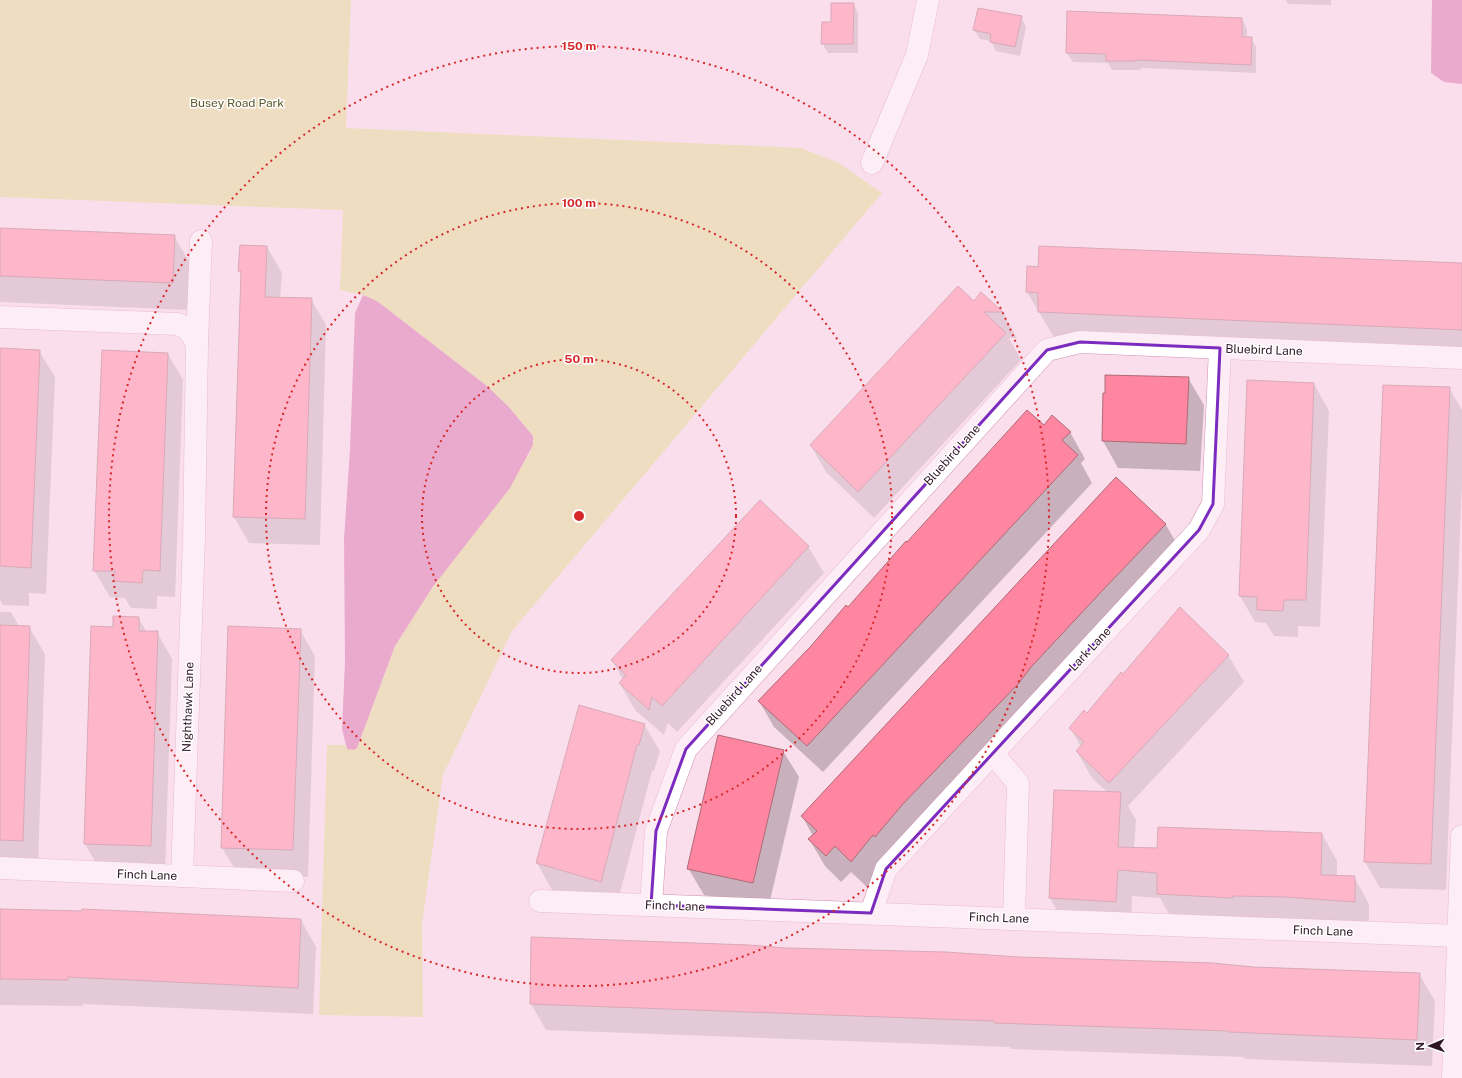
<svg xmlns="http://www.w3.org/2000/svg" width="1462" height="1078" font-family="'Public Sans',sans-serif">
  <rect width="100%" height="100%" fill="#fbdeec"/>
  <!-- green -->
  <polygon fill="#dedc8d" points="0,0 351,0 346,128 801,148 839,163 882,193 512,631 443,775 422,924 423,1017 319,1015 327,745 345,745 347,749 357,748 395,646 432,588 530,453 533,436 508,406 487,386 377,301 363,295 340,290 343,210 0,197"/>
  <!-- water -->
  <g fill="#d56ca6">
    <polygon points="1432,0 1462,0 1462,84 1444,82 1431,73"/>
    <polygon points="363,295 377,301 487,386 508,406 533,436 533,445 510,488 432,588 395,646 357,748 353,750 347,749 342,729 345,661 344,539 350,449 355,313"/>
  </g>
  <!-- shadow -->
  <g fill="#0003">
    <polygon points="1286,0 1331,0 1331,5 1288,4"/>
    <polygon points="853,4 858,13 858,53 828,53 822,43 832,23"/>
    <polygon points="1021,17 1026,27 1020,56 996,51 991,41 980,39 974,30"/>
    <polygon points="1242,19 1247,29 1247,38 1251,38 1256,47 1256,73 1141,68 1141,70 1112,70 1108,63 1073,62 1067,53"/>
    <polygon points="0,229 174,236 190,263 188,310 0,302"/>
    <polygon points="267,247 282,273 280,298 311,299 326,325 320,545 249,543 234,517 242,275 239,271"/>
    <polygon points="1462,264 1462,356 1055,339 1027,292"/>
    <polygon points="981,293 1003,313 1017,338 1009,338 1021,360 874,518 826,472 811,446 974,302"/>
    <polygon points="0,349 39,351 55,377 46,594 29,593 29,606 3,605 0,600"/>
    <polygon points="168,354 183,380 175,597 157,596 157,609 131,608 125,598 110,597 94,570"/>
    <polygon points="1188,378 1204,405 1200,471 1118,468 1103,441 1104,394"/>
    <polygon points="1314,384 1329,411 1320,627 1298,626 1298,637 1274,636 1266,623 1255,622 1240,596"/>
    <polygon points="1449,388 1462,410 1462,484 1446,890 1380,888 1365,862"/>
    <polygon points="1044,426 1070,432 1085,459 1081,463 1092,483 823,772 774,727 759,701 848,608 907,544"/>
    <polygon points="1116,479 1166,525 1181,551 889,861 867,887 851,872 841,882 825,866 809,839 813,836 802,816"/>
    <polygon points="808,546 824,573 677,732 668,723 664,735 635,710 620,684 623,680 612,660"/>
    <polygon points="0,612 11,612 19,626 29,627 45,654 38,867 0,866"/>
    <polygon points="138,618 147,632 157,632 172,659 165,873 100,870 85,844 114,628"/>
    <polygon points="300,630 315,656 308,877 238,874 222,848"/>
    <polygon points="1228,655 1244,682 1128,806 1136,820 1134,848 1158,849 1322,834 1337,861 1337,876 1354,877 1369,904 1369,928 1173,921 1160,898 1132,896 1131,928 1065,925 1050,898 1055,791 1108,793 1092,778 1077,752 1081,747 1070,728 1087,715 1123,675"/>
    <polygon points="580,706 644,724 660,751 654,771 652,771 616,908 552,890 537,863"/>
    <polygon points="783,751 799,777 768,909 704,895 688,868"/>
    <polygon points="0,910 301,920 316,947 313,1014 83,1004 83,1006 0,1005"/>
    <polygon points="786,949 1419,974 1435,1001 1432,1066 1245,1059 1244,1057 1011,1049 1010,1047 546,1030 531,1004"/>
  </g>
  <!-- building -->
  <g fill="#ff86a1" stroke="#ae6a77">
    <polygon points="831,3 854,3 853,44 821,44 822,22 831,22"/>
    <polygon points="978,8 1022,16 1015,47 990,42 991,34 973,30"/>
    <polygon points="1067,11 1242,18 1242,37 1252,37 1251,65 1136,60 1136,61 1106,61 1106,54 1066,53"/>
    <polygon points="0,228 175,235 173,283 0,276"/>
    <polygon points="240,245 267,246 265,297 312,298 305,519 233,517 241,271 238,271"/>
    <polygon points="1039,246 1462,263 1462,330 1038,312 1038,293 1026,292 1027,266 1038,267"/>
    <polygon points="958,286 974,301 981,292 1003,312 984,312 1006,333 858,492 810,445"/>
    <polygon points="0,348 40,350 31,568 0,566"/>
    <polygon points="102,350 168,353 160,571 143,570 142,583 114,581 115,571 93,571"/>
    <polygon points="1105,375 1189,377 1186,444 1102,441 1103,393 1105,393"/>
    <polygon points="1247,380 1314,383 1306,600 1284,600 1283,611 1257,610 1257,597 1239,596"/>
    <polygon points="1383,385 1450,387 1431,864 1364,862"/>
    <polygon points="1027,410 1044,425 1052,415 1071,432 1062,440 1078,455 807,746 758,701 811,646 846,605 848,607 906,541 907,542"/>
    <polygon points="1116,477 1166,524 1102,591 1032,666 1018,684 902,805 875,837 873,835 851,862 835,846 826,856 808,839 817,831 801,816"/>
    <polygon points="760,500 809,546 662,706 652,697 649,710 619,683 626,675 611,660"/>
    <polygon points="1180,607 1229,655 1109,783 1076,751 1084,742 1069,728 1084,710 1087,713 1121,672 1123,674"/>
    <polygon points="113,616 139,617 139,631 158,631 151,846 84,844 91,626 113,627"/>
    <polygon points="0,625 30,626 23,841 0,840"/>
    <polygon points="228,626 301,629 293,850 221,848"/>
    <polygon points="579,705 645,724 639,745 637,745 601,882 536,863"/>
    <polygon points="718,735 784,750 753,883 687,869"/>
    <polygon points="1054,790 1121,792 1118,847 1157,848 1158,827 1322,833 1321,875 1355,876 1355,902 1286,897 1233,896 1233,898 1157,894 1157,873 1118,870 1116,902 1049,898"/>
    <polygon points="0,909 82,911 82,909 301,919 298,988 68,977 68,980 0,979"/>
    <polygon points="531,937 749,945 786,948 946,952 1019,957 1213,963 1253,967 1420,973 1417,1040 1229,1032 1229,1031 994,1023 994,1021 530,1004"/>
  </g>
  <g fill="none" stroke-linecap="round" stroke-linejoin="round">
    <!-- minor casing -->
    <g stroke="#d090b1" stroke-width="23">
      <g id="minor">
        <polyline points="872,163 917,55 928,0"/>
        <polyline points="0,317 178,324 189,330 197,344 194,539 182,876"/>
        <polyline points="197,344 201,241"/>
        <polyline points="993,754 1018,783 1014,919"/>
        <polyline points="0,868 293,881"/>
        <polyline points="540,901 1458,936"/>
        <polyline points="651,905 656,831 686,749 1047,350 1080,342 1462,358"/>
        <polyline points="871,913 886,869 1199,530 1213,504 1220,348"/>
        <polyline points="1453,1078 1462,836"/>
      </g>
    </g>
    <!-- minor -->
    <use href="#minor" stroke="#fff" stroke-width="22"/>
  </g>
  <!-- marked area -->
  <path d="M0 0H1462V1078H0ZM 1080,342 L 1220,348 L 1213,504 L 1199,530 L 886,869 L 871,913 L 651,905 L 656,831 L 686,749 L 1047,350 Z" fill="#fbdeec" fill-opacity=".55" fill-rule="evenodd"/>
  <path fill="none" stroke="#7b2cbf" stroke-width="3" stroke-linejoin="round" d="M 1080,342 L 1220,348 L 1213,504 L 1199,530 L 886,869 L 871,913 L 651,905 L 656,831 L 686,749 L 1047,350 Z"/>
  <!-- distance rings -->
  <g fill="none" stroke="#d62828" stroke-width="2" stroke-dasharray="2 4">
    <circle cx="579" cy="516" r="157"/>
    <circle cx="579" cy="516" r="313"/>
    <circle cx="579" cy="516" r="470"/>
  </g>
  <g text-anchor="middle" stroke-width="3" stroke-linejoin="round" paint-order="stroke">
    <!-- park labels -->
    <g font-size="12" fill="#5b5927" stroke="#fff">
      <text x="237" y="107">Busey Road Park</text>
    </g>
    <!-- street labels -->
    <g font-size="12" fill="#301725" stroke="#fff">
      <text transform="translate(1264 350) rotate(2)" y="4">Bluebird Lane</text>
      <text transform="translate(952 455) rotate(-48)" y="4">Bluebird Lane</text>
      <text transform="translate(1090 649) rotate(-47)" y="4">Lark Lane</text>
      <text transform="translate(734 695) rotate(-48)" y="4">Bluebird Lane</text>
      <text transform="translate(188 707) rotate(-88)" y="4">Nighthawk Lane</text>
      <text transform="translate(147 875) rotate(2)" y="4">Finch Lane</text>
      <text transform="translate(675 906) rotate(2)" y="4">Finch Lane</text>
      <text transform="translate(999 918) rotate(2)" y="4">Finch Lane</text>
      <text transform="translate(1323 931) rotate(2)" y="4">Finch Lane</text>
    </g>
  </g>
  <circle cx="579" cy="516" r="6" fill="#d62828" stroke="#fff" stroke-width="2"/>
  <g font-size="12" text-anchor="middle" font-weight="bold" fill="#d62828" stroke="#fff" stroke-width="3" stroke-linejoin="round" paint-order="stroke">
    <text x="579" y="50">150 m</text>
    <text x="579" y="207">100 m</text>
    <text x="579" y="363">50 m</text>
  </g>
  <!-- north arrow -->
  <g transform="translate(1430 1046) rotate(268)" stroke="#ffffff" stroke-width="3" paint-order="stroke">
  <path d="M0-3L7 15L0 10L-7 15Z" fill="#301725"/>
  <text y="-6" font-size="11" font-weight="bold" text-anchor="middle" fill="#301725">N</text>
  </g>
</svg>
